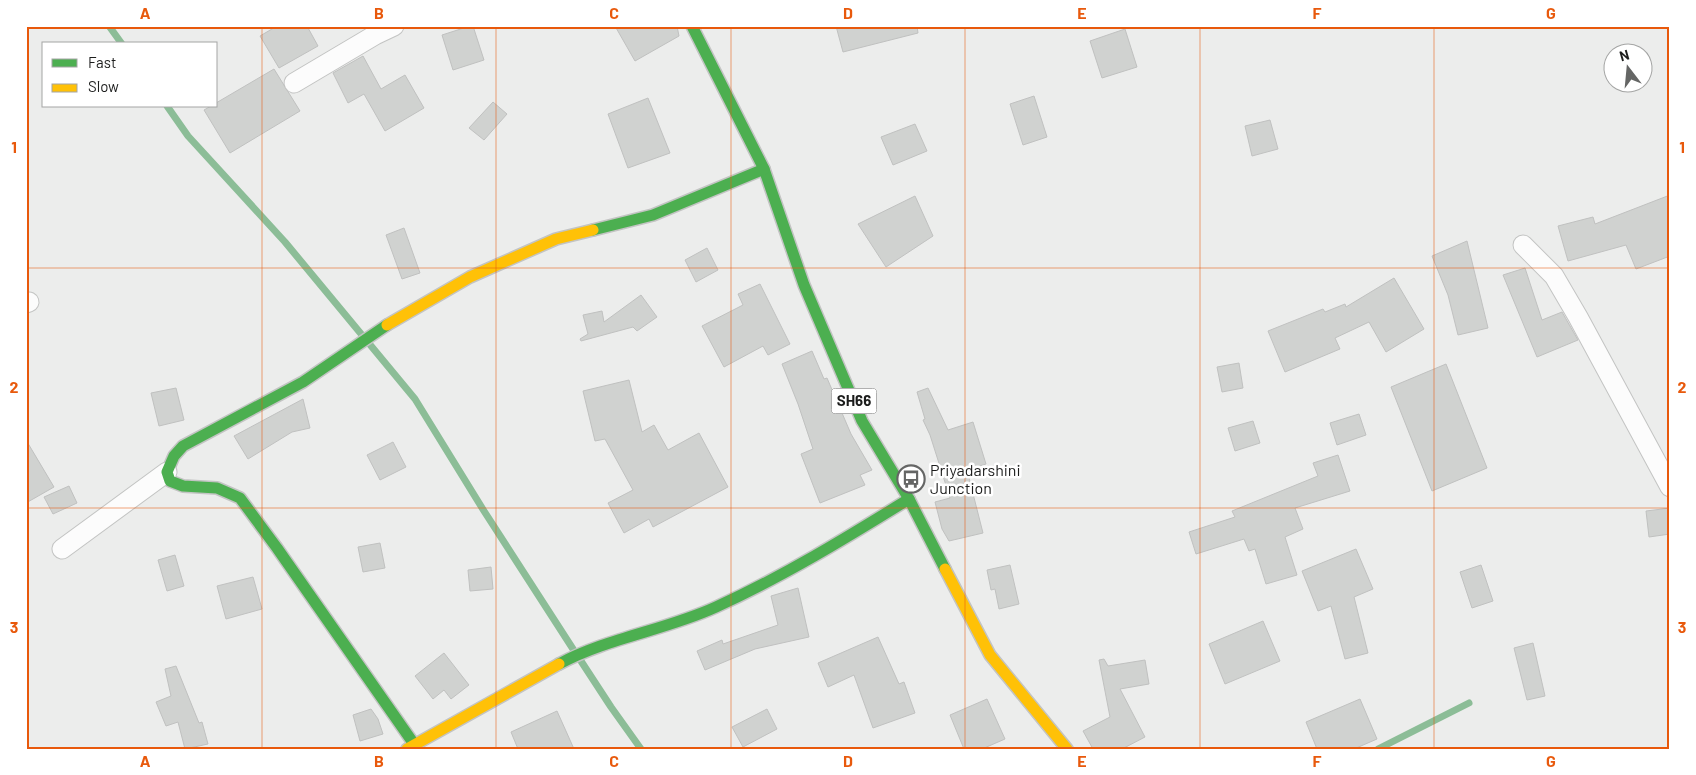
<svg xmlns="http://www.w3.org/2000/svg" width="1696" height="775" font-family="Barlow,sans-serif">
  <rect width="100%" height="100%" fill="#ecedec"/>
  <g fill="none" stroke-linecap="round" stroke-linejoin="round">
    <!-- stream -->
    <g stroke="#8cbd97" stroke-width="7">
      <polyline points="109,26 122,44"/>
      <polyline points="167,106 188,136 285,242 415,399 484,511 573,649"/>
      <polyline points="579,658 611,707 641,749"/>
      <polyline points="1378,749 1469,703"/>
    </g>
  </g>
  <!-- building -->
  <g fill="#d0d2d0" stroke="#c0c1c0">
    <polygon points="277,26 307,26 318,46 279,68 260,36"/>
    <polygon points="470,26 473,26 484,60 453,70 442,35"/>
    <polygon points="615,26 677,26 679,36 635,61"/>
    <polygon points="836,26 917,26 918,33 843,52"/>
    <polygon points="1125,29 1137,67 1102,78 1090,41"/>
    <polygon points="363,56 381,89 405,75 424,108 385,131 364,94 348,103 333,73"/>
    <polygon points="274,69 300,111 230,153 204,110 211,106 216,106 216,103"/>
    <polygon points="1034,96 1047,137 1023,145 1010,104"/>
    <polygon points="648,98 670,153 628,168 608,114"/>
    <polygon points="493,102 507,114 484,140 469,128"/>
    <polygon points="1270,120 1278,149 1252,156 1245,126"/>
    <polygon points="915,124 927,151 893,165 881,137"/>
    <polygon points="1670,195 1670,256 1636,269 1626,245 1568,261 1558,226 1593,217 1595,224"/>
    <polygon points="915,196 933,236 886,267 858,224"/>
    <polygon points="404,228 420,273 402,279 386,235"/>
    <polygon points="1467,241 1488,328 1458,335 1448,295 1432,256"/>
    <polygon points="707,248 718,270 696,282 685,260"/>
    <polygon points="1525,268 1542,320 1562,312 1578,340 1537,357 1503,275"/>
    <polygon points="1394,278 1424,329 1386,352 1369,322 1335,338 1340,349 1285,372 1268,331 1323,309 1325,312 1345,304 1346,307"/>
    <polygon points="760,284 790,344 768,355 763,346 724,367 702,326 743,305 738,294"/>
    <polygon points="641,295 657,317 637,331 633,327 581,341 580,339 588,334 583,315 602,311 604,322"/>
    <polygon points="812,351 824,379 827,378 851,434 872,470 860,475 865,485 820,503 801,454 813,449 798,404 782,364"/>
    <polygon points="1239,363 1243,388 1222,392 1217,367"/>
    <polygon points="1446,364 1487,468 1432,491 1391,387"/>
    <polygon points="629,380 642,432 654,425 668,450 699,433 728,487 653,527 649,519 624,533 608,503 633,490 605,439 595,441 583,391"/>
    <polygon points="176,388 184,420 159,426 151,393"/>
    <polygon points="928,388 948,430 973,422 986,464 967,470 983,533 949,541 942,529 935,502 950,498 930,435 923,420 925,419 917,392"/>
    <polygon points="303,399 310,428 292,432 248,459 234,436"/>
    <polygon points="1359,414 1366,435 1337,445 1330,423"/>
    <polygon points="1253,421 1260,443 1235,451 1228,428"/>
    <polygon points="26,440 54,487 26,503"/>
    <polygon points="393,442 406,467 380,480 367,455"/>
    <polygon points="1338,455 1350,491 1295,508 1303,529 1285,537 1297,575 1266,584 1255,549 1249,551 1244,539 1196,554 1189,532 1235,517 1232,511 1318,476 1313,463"/>
    <polygon points="69,486 77,503 53,514 44,497"/>
    <polygon points="1670,508 1670,534 1649,537 1646,511"/>
    <polygon points="380,543 385,568 363,572 358,547"/>
    <polygon points="1356,549 1373,589 1354,597 1368,653 1345,659 1331,606 1318,611 1302,571"/>
    <polygon points="175,555 184,586 167,591 158,560"/>
    <polygon points="1010,565 1019,604 999,609 995,589 991,590 987,570"/>
    <polygon points="1481,565 1493,601 1472,608 1460,572"/>
    <polygon points="491,567 493,589 470,591 468,570"/>
    <polygon points="253,577 262,609 226,619 217,586"/>
    <polygon points="798,588 809,637 755,649 705,670 697,651 722,640 723,644 778,625 771,596"/>
    <polygon points="1263,621 1280,661 1225,684 1209,644"/>
    <polygon points="878,637 899,684 904,682 915,713 873,728 854,675 828,687 818,663"/>
    <polygon points="1533,643 1545,696 1527,700 1514,648"/>
    <polygon points="444,653 469,685 451,699 444,690 433,699 415,676"/>
    <polygon points="1104,659 1108,666 1145,660 1149,684 1120,689 1145,737 1122,749 1093,749 1083,731 1110,717 1099,660"/>
    <polygon points="176,666 199,723 202,722 208,744 185,749 178,722 166,726 156,702 171,696 165,669"/>
    <polygon points="987,699 1005,739 982,749 964,749 950,715"/>
    <polygon points="1360,699 1377,739 1354,749 1317,749 1306,722"/>
    <polygon points="371,709 378,719 383,734 360,741 353,715"/>
    <polygon points="767,709 777,729 743,747 732,727"/>
    <polygon points="557,711 574,749 518,749 511,732"/>
  </g>
  <g fill="none" stroke-linecap="round" stroke-linejoin="round">
    <!-- street casing -->
    <g stroke="#c3c4c3" stroke-width="21">
      <g id="street">
        <polyline points="294,83 375,35 394,26"/>
        <polyline points="1523,245 1554,276 1578,317 1670,487"/>
        <polyline points="26,303 29,302"/>
        <polyline points="62,549 167,472"/>
      </g>
    </g>
    <!-- fast casing -->
    <g stroke="#c3c4c3" stroke-width="14">
      <g id="fast">
        <polyline points="692,26 764,169 804,285 862,421 909,499 945,569"/>
        <polyline points="593,230 653,215 764,169"/>
        <polyline points="387,325 303,382 183,446 174,456 167,472 170,481 183,486 217,488 240,498 277,548 414,744"/>
        <path d="M 559,664 C 607,638 666,630 716,607 C 784,576 846,538 909,499"/>
      </g>
    </g>
    <!-- slow casing -->
    <g stroke="#c3c4c3" stroke-width="14">
      <g id="slow">
        <polyline points="387,325 470,277 556,239 593,230"/>
        <polyline points="945,569 990,655 1067,749"/>
        <polyline points="407,749 559,664"/>
      </g>
    </g>
    <!-- street -->
    <use href="#street" stroke="#fcfcfc" stroke-width="19"/>
    <!-- fast -->
    <use href="#fast" stroke="#4caf50" stroke-width="11"/>
    <!-- slow -->
    <use href="#slow" stroke="#ffc107" stroke-width="11"/>
  </g>
  <!-- grid -->
  <path fill="none" stroke="#e8590c" stroke-width="1" stroke-opacity="0.55" d="M 262,26 L 262,749M 496,26 L 496,749M 731,26 L 731,749M 965,26 L 965,749M 1200,26 L 1200,749M 1434,26 L 1434,749M 26,268 L 1670,268M 26,508 L 1670,508"/>
  <!-- icons -->
  <defs>
    <g id="bus-ring" transform="scale(1.4375)"><circle r="9.5" fill="#fff" stroke="#656665" stroke-width="1.5"/><path d="M-5-6H5V4H4V6H2V4H-2V6H-4V4H-5ZM-3.5-4V0h7V-4ZM-3.5 1.2v1.5H-2V1.2ZM2 1.2v1.5H3.5V1.2Z" fill="#656665"/></g>
  </defs>
  <g fill-rule="evenodd">
    <use href="#bus-ring" x="911" y="479"/>
  </g>
  <g text-anchor="middle" stroke-width="5" stroke-linejoin="round" paint-order="stroke">
    <!-- shield labels -->
    <rect fill="#fff" stroke="#606160" stroke-width="1" x="831.5" y="388.5" width="45" height="25" rx="4"/>
    <g font-size="15" font-weight="bold" fill="#1c1d1c">
      <text x="854" y="406">SH66</text>
    </g>
    <!-- poi labels -->
    <g font-size="16" fill="#1c1d1c" stroke="#fff" text-anchor="start">
      <text x="930" y="476">Priyadarshini<tspan x="930" dy="18">Junction</tspan></text>
    </g>
  </g>
  <!-- border -->
  <rect width="1696" height="775" fill="none" stroke="#ffffff" stroke-width="55"/>
  <!-- legend -->
  <rect x="42" y="42" width="175" height="65" fill="#ffffff" stroke="#a4a5a4"/>
  <rect x="52" y="59" width="25" height="8" fill="#4caf50" stroke="#a4a5a4"/>
  <text x="88" y="68" font-size="15" fill="#1c1d1c">Fast</text>
  <rect x="52" y="84" width="25" height="8" fill="#ffc107" stroke="#a4a5a4"/>
  <text x="88" y="92" font-size="15" fill="#1c1d1c">Slow</text>
  <!-- north arrow -->
  <g transform="translate(1628 68) rotate(344)"><circle r="24" fill="#ffffff" stroke="#a4a5a4"/>
  <path d="M0-4L9 19L0 12L-9 19Z" fill="#656665"/>
  <text y="-8" font-size="14" font-weight="bold" text-anchor="middle" fill="#1c1d1c">N</text>
  </g>
  <rect x="28" y="28" width="1640" height="720" fill="none" stroke="#e8590c" stroke-width="2"/>
  <g font-size="16" text-anchor="middle" font-weight="bold" fill="#e8590c">
    <text x="145" y="19">A</text>
    <text x="379" y="19">B</text>
    <text x="614" y="19">C</text>
    <text x="848" y="19">D</text>
    <text x="1082" y="19">E</text>
    <text x="1317" y="19">F</text>
    <text x="1551" y="19">G</text>
    <text x="14" y="153">1</text>
    <text x="1682" y="153">1</text>
    <text x="14" y="393">2</text>
    <text x="1682" y="393">2</text>
    <text x="14" y="633">3</text>
    <text x="1682" y="633">3</text>
    <text x="145" y="767">A</text>
    <text x="379" y="767">B</text>
    <text x="614" y="767">C</text>
    <text x="848" y="767">D</text>
    <text x="1082" y="767">E</text>
    <text x="1317" y="767">F</text>
    <text x="1551" y="767">G</text>
  </g>
</svg>
